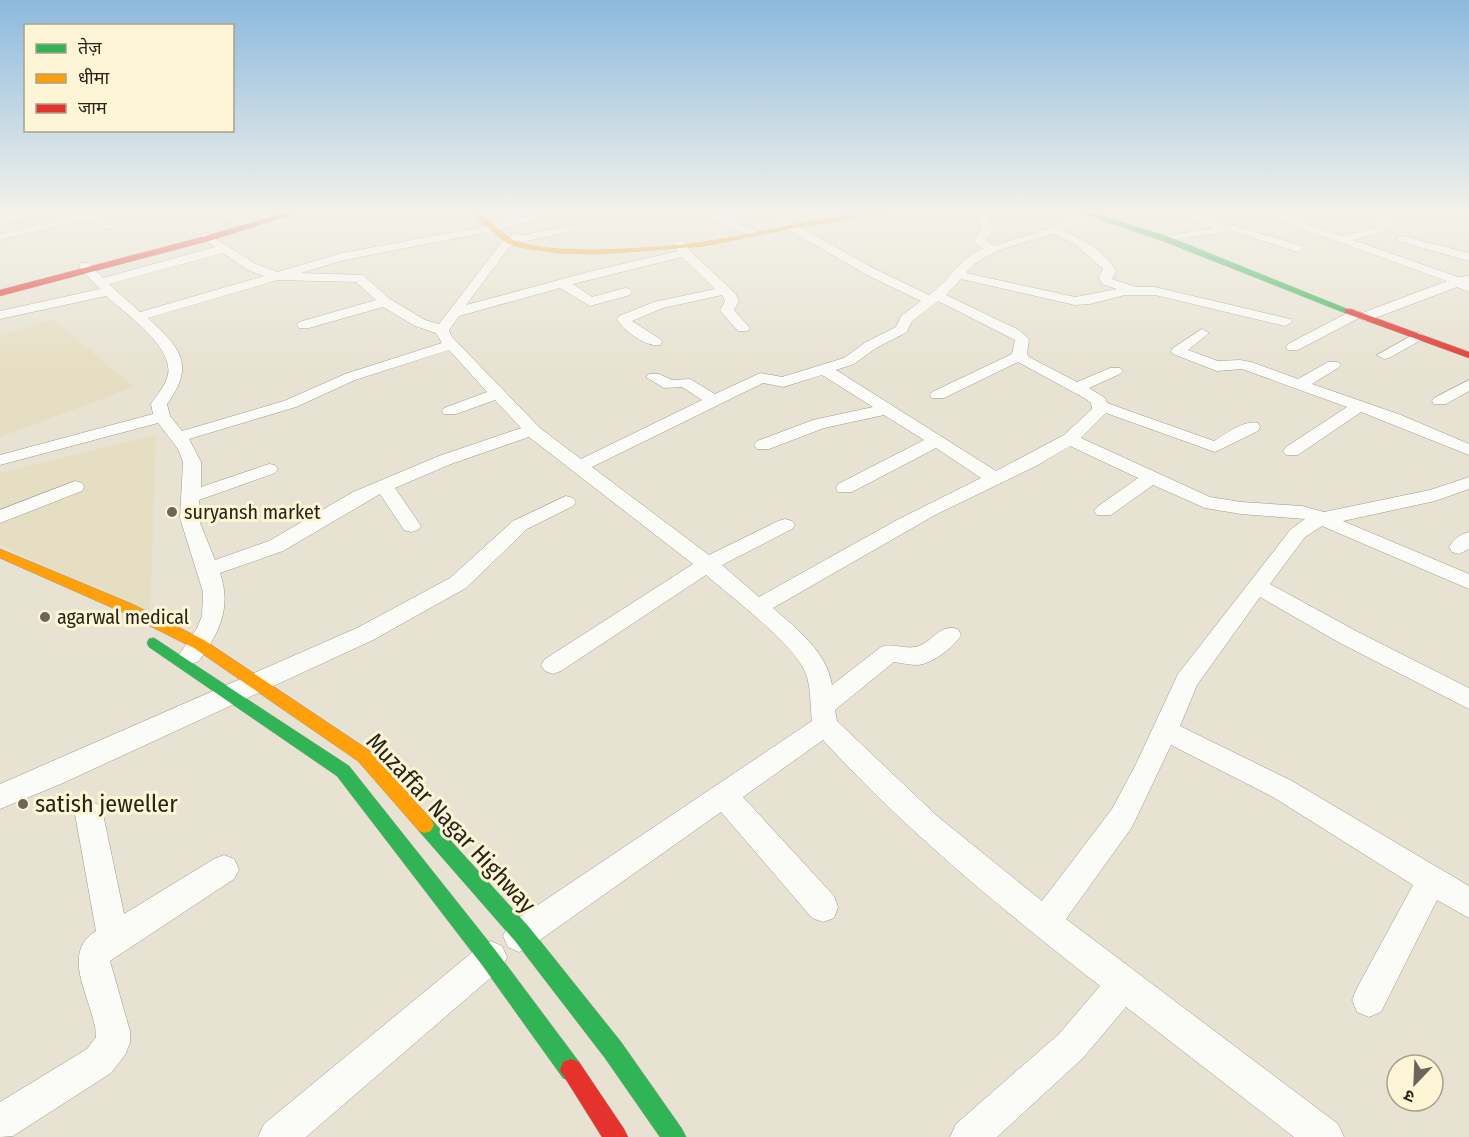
<svg xmlns="http://www.w3.org/2000/svg" width="1469" height="1137" font-family="'Fira Sans Condensed','Noto Sans Devanagari',sans-serif">
  <rect width="100%" height="100%" fill="#e7e2d1"/>
  <!-- built -->
  <g fill="#e6dec2">
    <polygon points="52,319 134,387 0,437 0,336"/>
    <polygon points="156,435 150,617 0,545 0,473"/>
  </g>
  <g fill="none" stroke-linecap="round" stroke-linejoin="round">
    <!-- street casing -->
    <g stroke="#9e9a8d" stroke-width="1">
      <g id="street">
        <polygon points="32,211 45,213 0,225 0,219"/>
        <polygon points="77,211 91,211 115,226 113,228 105,228 89,219 0,240 0,234 81,215"/>
        <polygon points="209,211 225,211 252,224 246,227 242,226"/>
        <path d="M 545,211 L 565,211 L 493,231 L 344,260 L 301,273 L 363,275 L 390,299 L 425,320 L 439,324 L 502,242 L 514,234 L 523,235 L 572,225 L 578,228 L 572,231 L 522,242 L 518,241 L 510,246 L 466,305 L 592,271 L 678,251 L 674,243 L 680,240 L 684,241 L 690,251 L 735,293 L 739,301 L 734,310 L 750,328 L 748,331 L 738,331 L 722,313 L 720,310 L 725,301 L 722,295 L 663,308 L 632,321 L 660,339 L 662,342 L 660,345 C 648,348 622,330 617,319 L 619,316 L 654,302 L 715,289 L 682,257 L 573,284 L 592,297 L 625,288 L 630,289 L 632,292 L 630,295 L 590,306 L 560,288 L 459,316 L 449,330 L 452,337 L 540,428 L 581,459 L 702,400 L 682,387 L 664,388 L 646,377 L 649,374 L 659,374 L 672,380 L 690,379 L 715,394 L 756,375 L 761,373 L 782,377 L 844,358 L 866,342 L 896,327 L 901,316 L 921,301 L 867,275 L 781,225 L 766,211 L 778,211 L 789,221 L 875,269 L 929,295 C 949,281 960,257 983,249 L 973,241 L 983,228 L 977,218 L 978,216 L 986,216 L 995,228 L 985,240 L 994,246 L 1050,228 L 1083,212 L 1090,211 L 1092,214 L 1091,216 L 1063,230 C 1082,239 1106,252 1116,271 L 1112,279 L 1136,287 L 1155,287 L 1290,319 L 1292,322 L 1285,326 L 1155,295 L 1125,295 L 1090,304 L 1075,305 L 961,279 L 946,295 L 1019,330 L 1029,339 L 1027,354 L 1029,357 L 1077,382 L 1110,368 L 1120,368 L 1123,371 L 1120,374 L 1089,388 L 1105,398 L 1107,403 L 1214,441 C 1226,434 1243,420 1258,423 L 1260,427 L 1258,431 L 1215,452 L 1106,413 L 1081,438 L 1210,497 L 1241,502 L 1302,506 L 1324,512 L 1430,490 L 1469,477 L 1469,489 L 1435,501 L 1343,521 L 1469,574 L 1469,589 L 1322,526 L 1305,537 L 1270,584 L 1356,631 L 1469,688 L 1469,709 L 1340,643 L 1260,597 L 1197,685 L 1180,726 L 1292,781 L 1469,886 L 1469,918 L 1437,900 L 1381,1012 L 1369,1017 L 1357,1012 L 1352,1000 L 1357,988 L 1413,885 L 1273,797 L 1171,745 L 1132,827 L 1066,919 L 1338,1124 L 1344,1137 L 1294,1137 L 1126,1007 L 1083,1058 L 997,1137 L 950,1137 L 956,1124 L 1059,1034 L 1100,986 C 1003,910 907,832 823,740 L 743,797 L 834,896 L 838,907 L 834,918 L 823,922 L 812,918 L 721,812 L 530,947 L 519,952 L 508,947 L 503,936 L 508,925 L 812,721 C 810,706 811,687 806,674 C 795,644 731,597 706,575 L 561,671 L 553,674 L 545,671 L 541,665 L 545,659 L 693,564 L 529,437 L 451,464 L 395,488 L 421,526 L 418,530 L 411,532 L 404,530 L 380,494 L 283,551 L 220,573 C 232,608 219,633 199,661 L 191,664 L 183,661 L 179,655 L 197,628 L 202,616 L 203,592 L 180,518 L 183,462 L 178,449 L 158,423 L 0,465 L 0,455 L 153,414 L 151,404 C 157,395 165,386 168,375 C 174,347 125,313 106,296 L 0,319 L 0,311 L 100,289 L 81,269 L 79,266 L 81,263 L 89,263 L 103,278 L 215,247 L 200,236 L 206,233 L 256,264 L 277,272 L 342,253 L 493,225 ZM 1053,234 L 1075,244 L 1103,269 L 1099,277 L 1102,284 L 1117,289 L 1075,297 L 966,273 C 985,249 1025,243 1053,234 ZM 223,253 L 248,270 L 264,276 L 140,312 L 109,284 ZM 278,280 L 356,282 L 376,300 L 299,322 L 297,325 L 299,328 L 309,328 L 383,307 L 415,326 L 436,333 L 442,343 L 345,374 L 284,401 L 182,431 L 170,416 L 167,404 C 196,364 180,348 148,318 ZM 938,301 L 1015,340 L 1012,354 L 932,392 L 930,395 L 932,398 L 944,398 L 1018,362 L 1086,399 L 1091,403 L 1092,409 L 1064,435 L 996,471 L 836,370 L 854,364 L 876,348 L 907,332 L 912,321 ZM 449,350 L 487,392 L 444,408 L 442,411 L 444,414 L 456,414 L 495,400 L 521,428 L 439,456 L 353,492 L 269,541 L 215,560 L 200,523 L 199,500 L 275,473 L 278,469 L 275,465 L 269,464 L 201,487 L 201,462 L 189,439 L 296,407 L 355,380 ZM 822,375 L 873,407 L 813,420 L 757,441 L 754,445 L 757,449 L 769,449 L 824,428 L 884,415 L 924,440 L 838,484 L 836,488 L 838,492 L 852,492 L 936,448 L 981,478 L 897,520 L 759,597 L 722,565 L 792,529 L 795,525 L 792,521 L 785,519 L 778,521 L 709,555 L 592,467 L 763,383 L 783,387 ZM 1070,446 L 1138,478 L 1097,507 L 1094,511 L 1097,515 L 1111,515 L 1153,485 L 1205,508 L 1241,514 L 1305,519 L 1291,529 L 1178,674 L 1136,764 L 1112,809 L 1042,901 L 937,816 L 837,721 L 835,710 L 894,662 C 902,663 910,665 918,665 C 932,664 955,646 961,635 L 958,629 C 938,623 932,644 915,647 C 903,649 893,643 881,647 L 832,685 C 827,652 797,629 773,608 L 935,515 L 1038,465 Z"/>
        <polygon points="701,211 712,211 759,233 753,236 749,235 706,218"/>
        <polygon points="1169,211 1186,211 1226,226 1236,226 1302,246 1304,248 1298,252 1232,231 1162,241 1162,237 1213,228"/>
        <polygon points="1253,211 1270,211 1342,236 1376,228 1382,218 1390,218 1391,220 1384,232 1353,240 1458,277 1469,276 1469,292 1457,287 1370,320 1365,321 1359,318 1298,350 1288,350 1286,347 1288,344 1351,311 1356,310 1362,313 1447,281"/>
        <polygon points="1427,211 1437,211 1436,216 1431,219 1427,218"/>
        <polygon points="1402,236 1469,253 1469,261 1398,241 1396,239"/>
        <polygon points="1202,329 1209,333 1188,350 1218,361 1240,360 1251,362 1298,379 1328,362 1338,362 1341,365 1338,368 1312,384 1401,415 1469,444 1469,455 1361,412 1298,455 1286,455 1283,451 1286,447 1347,407 1242,369 1217,371 1173,354 1171,351 1173,348"/>
        <polygon points="1418,332 1425,336 1423,339 1389,358 1384,359 1377,355"/>
        <polygon points="1469,380 1469,391 1446,404 1434,404 1432,401 1434,398"/>
        <polygon points="75,481 82,483 84,487 82,491 0,523 0,510"/>
        <polygon points="566,496 573,498 576,502 573,506 527,529 466,588 373,640 63,783 0,809 0,784 357,628 450,578 513,521"/>
        <path d="M 1469,532 L 1469,549 L 1459,554 L 1452,552 L 1449,547 C 1454,539 1460,534 1469,532 Z"/>
        <path d="M 89,801 L 99,805 L 103,814 L 124,914 L 214,859 L 224,855 L 234,859 L 239,869 L 234,879 L 110,961 L 130,1031 L 130,1043 L 125,1055 L 111,1073 L 13,1136 L 0,1137 L 0,1102 L 87,1049 L 96,1037 C 96,1004 57,955 96,931 L 75,814 L 79,805 Z"/>
        <polygon points="491,941 502,946 507,957 502,968 306,1137 258,1137 264,1124 480,946"/>
      </g>
    </g>
    <!-- fast casing -->
    <g stroke="#9e9a8d" stroke-width="1">
      <g id="fast">
        <polygon points="1075,211 1087,211 1169,237 1352,311 1345,313 1163,241"/>
        <polygon points="154,638 349,766 496,951 579,1062 582,1070 579,1078 571,1081 563,1078 482,965 337,776 149,647 147,643 149,639"/>
        <polygon points="425,817 431,819 529,927 621,1042 682,1129 686,1137 660,1137 605,1058 515,941 419,831 416,825 419,819"/>
      </g>
    </g>
    <!-- slow casing -->
    <g stroke="#9e9a8d" stroke-width="1">
      <g id="slow">
        <path d="M 468,211 C 486,211 498,232 513,240 C 535,250 576,250 599,250 C 634,249 670,247 704,242 C 771,232 835,211 903,211 L 802,226 L 704,246 L 599,254 L 559,253 L 519,247 L 507,243 Z"/>
        <polygon points="0,549 132,604 204,640 370,751 431,819 434,825 431,831 425,833 419,831 358,761 194,648 122,612 0,558"/>
      </g>
    </g>
    <!-- jam casing -->
    <g stroke="#9e9a8d" stroke-width="1">
      <g id="jam">
        <polygon points="291,211 303,211 212,240 0,296 0,290 206,236"/>
        <polygon points="1345,309 1351,309 1469,352 1469,358 1345,313"/>
        <polygon points="571,1059 579,1062 624,1129 628,1137 602,1137 560,1070 563,1062"/>
      </g>
    </g>
    <!-- street -->
    <use href="#street" fill="#fbfbf8" fill-rule="evenodd"/>
    <!-- fast -->
    <use href="#fast" fill="#30b455" fill-rule="evenodd"/>
    <!-- slow -->
    <use href="#slow" fill="#ff9f0a" fill-rule="evenodd"/>
    <!-- jam -->
    <use href="#jam" fill="#e5322d" fill-rule="evenodd"/>
  </g>
  <!-- sky -->
  <linearGradient id="sky" x2="0" y2="1"><stop stop-color="#8cb9de"/><stop offset="0.57" stop-color="#f4f2ea"/><stop offset="1" stop-color="#f4f2ea" stop-opacity="0"/></linearGradient>
  <rect width="1469" height="371" fill="url(#sky)"/>
  <!-- markers -->
  <g fill="#6b6659" stroke="#fdf5d5" stroke-width="2">
    <circle cx="172" cy="512" r="6"/>
    <circle cx="45" cy="617" r="6"/>
    <circle cx="23" cy="804" r="6"/>
  </g>
  <g text-anchor="middle" stroke-width="6" stroke-linejoin="round" paint-order="stroke">
    <!-- poi labels -->
    <g font-size="20" fill="#282419" stroke="#fdf5d5" text-anchor="start">
      <text x="184" y="519">suryansh market</text>
      <text x="57" y="624">agarwal medical</text>
    </g>
    <!-- near-poi labels -->
    <g font-size="24" fill="#282419" stroke="#fdf5d5" text-anchor="start">
      <text x="35" y="812">satish jeweller</text>
    </g>
    <!-- near-street labels -->
    <g font-size="24" fill="#282419" stroke="#fdf5d5">
      <text transform="translate(451 823) rotate(47)" y="8">Muzaffar Nagar Highway</text>
    </g>
  </g>
  <!-- legend -->
  <rect x="24" y="24" width="210" height="108" fill="#fdf5d5" stroke="#a8a18a" stroke-width="1.5"/>
  <rect x="36" y="44" width="30" height="9" fill="#30b455" stroke="#a8a18a" stroke-width="1.5"/>
  <text x="78" y="54" font-size="18" fill="#282419">तेज़</text>
  <rect x="36" y="74" width="30" height="9" fill="#ff9f0a" stroke="#a8a18a" stroke-width="1.5"/>
  <text x="78" y="84" font-size="18" fill="#282419">धीमा</text>
  <rect x="36" y="104" width="30" height="9" fill="#e5322d" stroke="#a8a18a" stroke-width="1.5"/>
  <text x="78" y="114" font-size="18" fill="#282419">जाम</text>
  <!-- north arrow -->
  <g transform="translate(1415 1083) rotate(203)"><circle r="28" fill="#fdf5d5" stroke="#a8a18a" stroke-width="1.5"/>
  <path d="M0-4.5L10 22L0 15L-10 22Z" fill="#6b6659"/>
  <text y="-9" font-size="16" font-weight="bold" text-anchor="middle" fill="#282419">उ</text>
  </g>
</svg>
